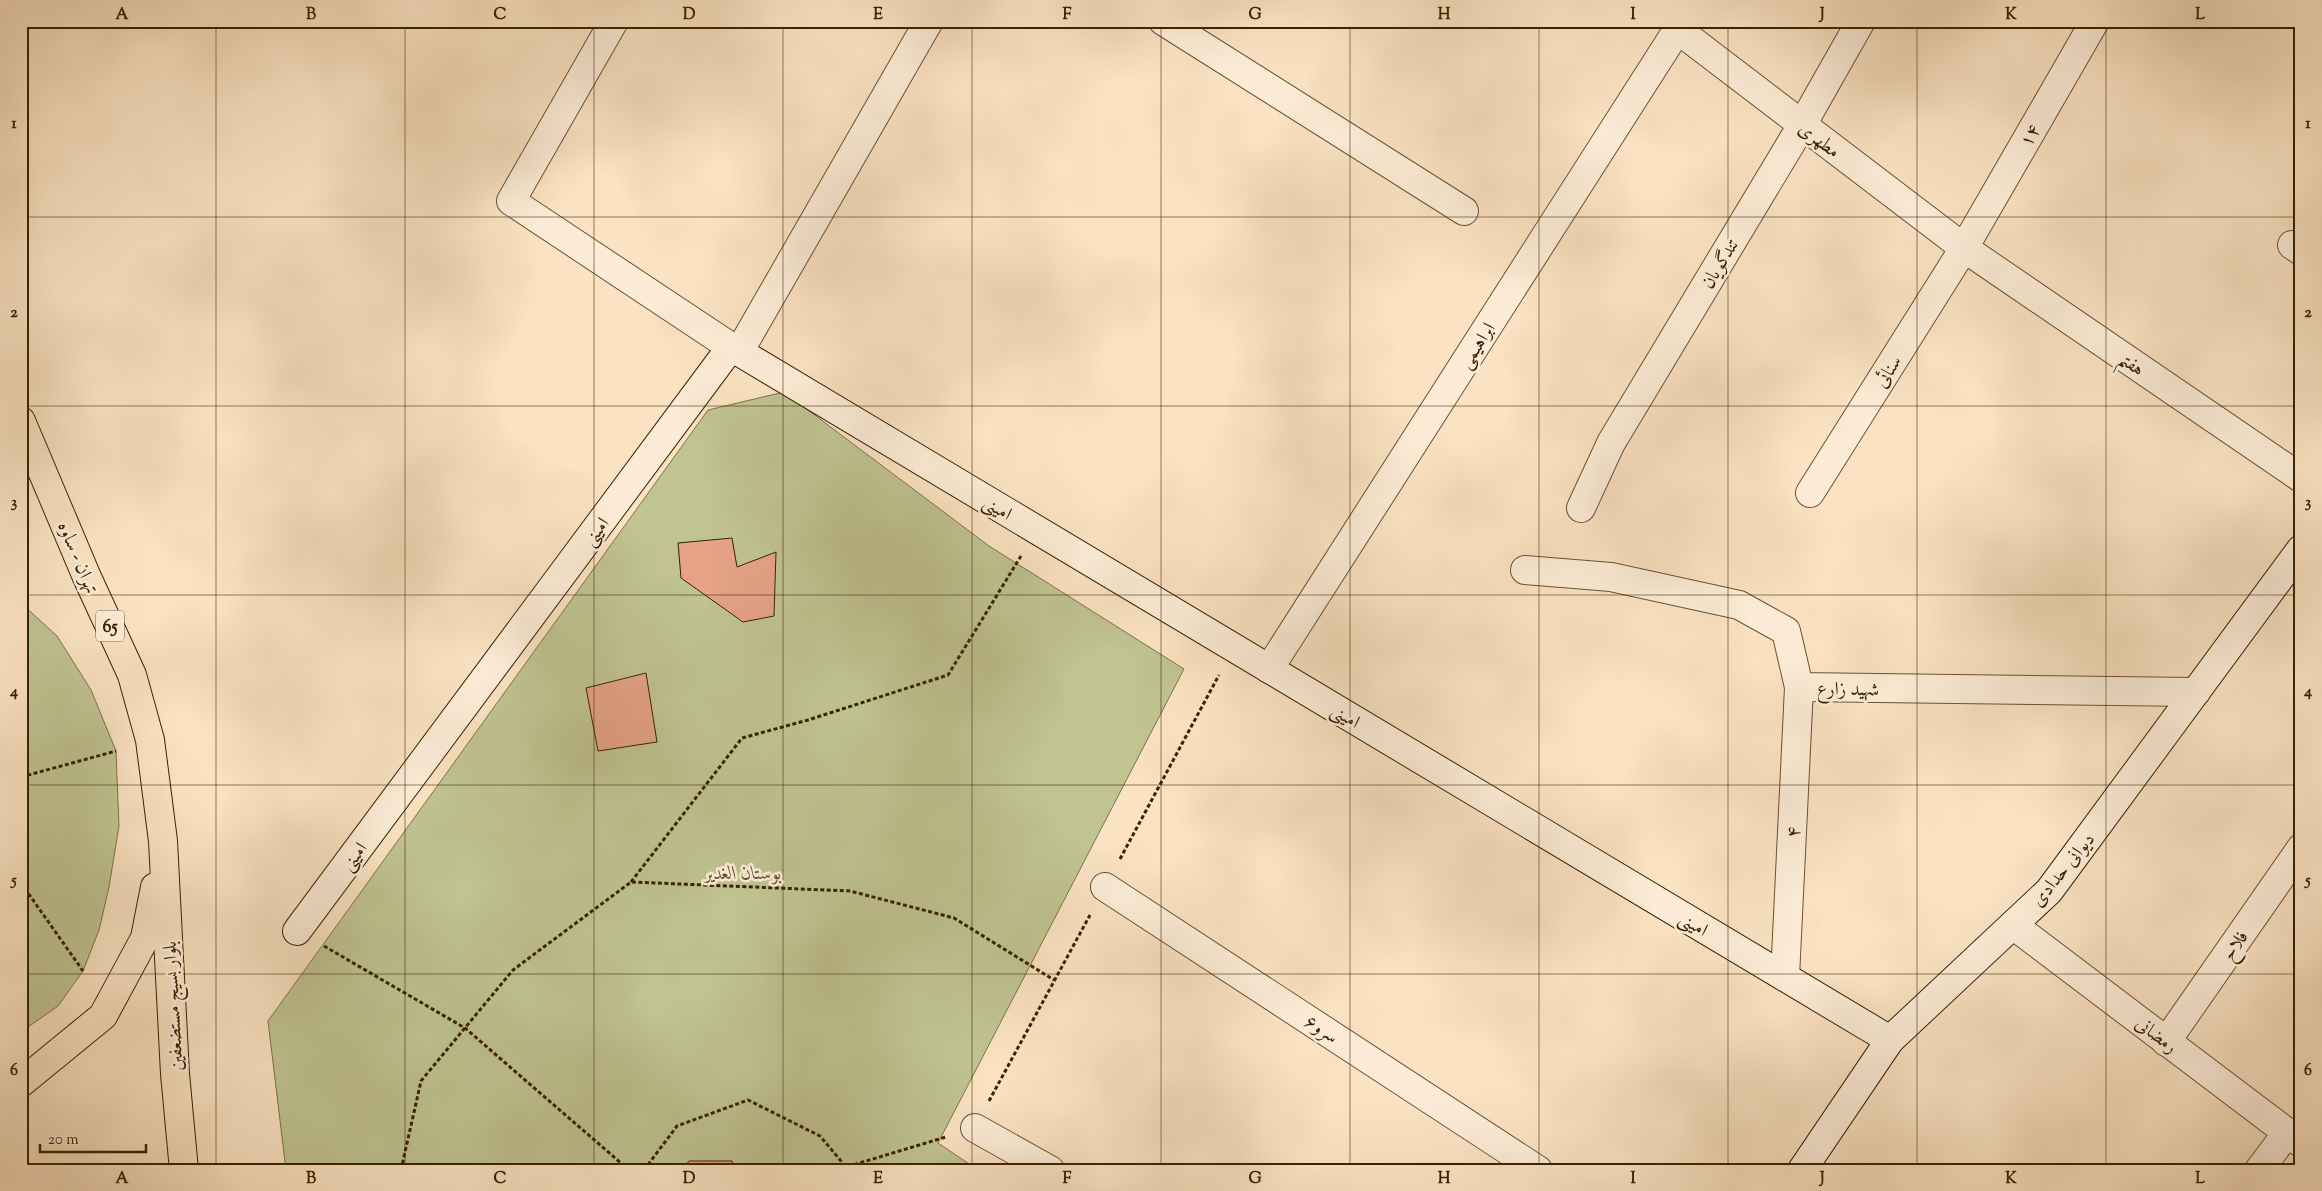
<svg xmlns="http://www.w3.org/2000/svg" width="2322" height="1191" font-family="'Sorts Mill Goudy',Amiri,serif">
  <rect width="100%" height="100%" fill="#fae2c2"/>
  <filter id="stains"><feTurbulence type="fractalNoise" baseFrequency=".004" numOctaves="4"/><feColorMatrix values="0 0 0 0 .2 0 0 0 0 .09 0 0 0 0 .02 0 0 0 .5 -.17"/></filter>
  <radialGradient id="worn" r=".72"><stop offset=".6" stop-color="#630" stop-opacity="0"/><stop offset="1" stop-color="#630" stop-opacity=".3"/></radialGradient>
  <!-- green -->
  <g fill="#c0c392" stroke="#7d7249">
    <polygon points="784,392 989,546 1184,669 938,1143 978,1170 286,1170 268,1021 708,410"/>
    <polygon points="21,603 57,636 91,690 116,751 119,826 109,887 99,930 83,971 58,1006 21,1032"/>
  </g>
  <!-- building -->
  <g fill="#e5a287" stroke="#3a2200">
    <polygon points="732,538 737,567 776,552 774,616 743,622 681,578 678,543"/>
    <polygon points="646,673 657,742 598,751 586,688"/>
    <polygon points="689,1161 732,1161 734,1170 682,1170"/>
  </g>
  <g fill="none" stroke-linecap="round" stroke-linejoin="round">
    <!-- street casing -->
    <g stroke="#6a5230" stroke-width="30">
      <g id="street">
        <polyline points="614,21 511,201 731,347"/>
        <polyline points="1163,21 1464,211"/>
        <polyline points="1677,29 1964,248 2301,478"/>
        <polyline points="2292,245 2301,251"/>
        <polyline points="739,352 929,21"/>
        <polyline points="1810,493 1964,248 2095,21"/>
        <polyline points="1581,508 1611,443 1802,125 1861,21"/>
        <polyline points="1525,570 1611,577 1739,605 1786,631 1799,687 2196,692"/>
        <polyline points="1269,669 1683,21"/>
        <polyline points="1105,887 1538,1170"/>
        <polyline points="2013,925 2301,1143"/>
        <polyline points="1785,977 1799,687"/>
        <polyline points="2166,1042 2301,848"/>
        <polyline points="975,1128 1050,1170"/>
        <polyline points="2259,1170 2287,1133"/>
      </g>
    </g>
    <!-- secondary casing -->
    <g stroke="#3a2200" stroke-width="30">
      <g id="secondary">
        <polyline points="297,931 731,347 1890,1040"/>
        <polyline points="1802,1170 1890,1040 2049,891 2301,549"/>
      </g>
    </g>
    <!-- highway casing -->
    <g stroke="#3a2200" stroke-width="30">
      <g id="highway">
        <polyline points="21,421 86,575 132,675 150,740 163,841 175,1074 184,1170"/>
        <polyline points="21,1083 103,1016 145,938 155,887"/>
      </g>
    </g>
    <!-- path -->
    <g stroke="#3a2200" stroke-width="3" stroke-dasharray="4 2.5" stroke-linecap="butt">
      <polyline points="21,777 116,751"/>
      <polyline points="1120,859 1219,675"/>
      <polyline points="631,882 742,738 808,720 948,675 1021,556"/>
      <polyline points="21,883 83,971"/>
      <polyline points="324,946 465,1028 629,1170"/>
      <polyline points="989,1101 1090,915"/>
      <polyline points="401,1170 421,1081 513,970 631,882 850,891 954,918 1054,980"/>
      <polyline points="644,1170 677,1126 748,1100 820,1136 846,1167 946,1137"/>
    </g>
    <!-- street -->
    <use href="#street" stroke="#fcecd7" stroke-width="28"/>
    <!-- secondary -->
    <use href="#secondary" stroke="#fcecd7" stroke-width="28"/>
    <!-- highway -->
    <use href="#highway" stroke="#fae2c2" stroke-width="28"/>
  </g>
  <!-- grid -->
  <path fill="none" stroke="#3a2200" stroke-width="1" stroke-opacity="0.55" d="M 216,21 L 216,1170M 405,21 L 405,1170M 594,21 L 594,1170M 783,21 L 783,1170M 972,21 L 972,1170M 1161,21 L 1161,1170M 1350,21 L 1350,1170M 1539,21 L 1539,1170M 1728,21 L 1728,1170M 1917,21 L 1917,1170M 2106,21 L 2106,1170M 21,217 L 2301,217M 21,406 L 2301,406M 21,595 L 2301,595M 21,785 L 2301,785M 21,974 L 2301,974"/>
  <g text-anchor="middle" stroke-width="5" stroke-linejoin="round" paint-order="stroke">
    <!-- shield labels -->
    <rect fill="#fcecd7" stroke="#745f40" stroke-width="1" x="96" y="610.5" width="28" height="31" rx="4"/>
    <g font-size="18" font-weight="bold" fill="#3a2200">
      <text x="110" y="632">65</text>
    </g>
    <!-- street labels -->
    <g font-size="19" fill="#3a2200" stroke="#fcecd7">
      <text transform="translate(2029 135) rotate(-60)" y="7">۱۴</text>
      <text transform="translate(1820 139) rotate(37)" y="7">مطهری</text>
      <text transform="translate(1719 263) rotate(-59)" y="7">تندگویان</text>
      <text transform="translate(1476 345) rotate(-57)" y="7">ابراهیمی</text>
      <text transform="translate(2132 363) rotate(34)" y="7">هفتم</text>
      <text transform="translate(1887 371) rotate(-58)" y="7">سنائی</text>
      <text transform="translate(998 507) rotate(31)" y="7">امینی</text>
      <text transform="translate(595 531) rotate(-53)" y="7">امینی</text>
      <text transform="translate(79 557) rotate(67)" y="7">تهران - ساوه</text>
      <text transform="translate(1848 688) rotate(1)" y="7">شهید زارع</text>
      <text transform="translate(1346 715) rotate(31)" y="7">امینی</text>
      <text transform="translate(1792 832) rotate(-87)" y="7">۴</text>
      <text transform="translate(353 856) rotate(-53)" y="7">امینی</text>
      <text transform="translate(2062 869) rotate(-51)" y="7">دیوانی حدادی</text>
      <text transform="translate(1694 923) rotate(31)" y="7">امینی</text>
      <text transform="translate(2234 945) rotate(-55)" y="7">فلاح</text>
      <text transform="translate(172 1006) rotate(-93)" y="7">بلوار بسیج مستضعفین</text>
      <text transform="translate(1322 1028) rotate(33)" y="7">سرو۶</text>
      <text transform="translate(2157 1034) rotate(37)" y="7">رمضانی</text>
    </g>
    <!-- park labels -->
    <g font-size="19" font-style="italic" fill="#62522c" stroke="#fcecd7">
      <text x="743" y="879">بوستان الغدیر</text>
    </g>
  </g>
  <!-- margin -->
  <rect width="2322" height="1191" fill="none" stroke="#fae2c2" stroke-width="55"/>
  <!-- scale -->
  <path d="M40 1144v8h106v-8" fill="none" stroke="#3a2200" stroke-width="2.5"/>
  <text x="48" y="1144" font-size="15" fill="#3a2200" stroke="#fcecd7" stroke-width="4" paint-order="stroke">20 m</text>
  <rect x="28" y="28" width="2266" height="1136" fill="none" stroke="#3a2200" stroke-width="2"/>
  <g font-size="16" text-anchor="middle" font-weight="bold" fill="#3a2200">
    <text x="122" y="19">A</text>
    <text x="311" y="19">B</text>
    <text x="500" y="19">C</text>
    <text x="689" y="19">D</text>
    <text x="878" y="19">E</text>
    <text x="1067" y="19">F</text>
    <text x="1255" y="19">G</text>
    <text x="1444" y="19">H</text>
    <text x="1633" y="19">I</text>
    <text x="1822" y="19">J</text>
    <text x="2011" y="19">K</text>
    <text x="2200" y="19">L</text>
    <text x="14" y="128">1</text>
    <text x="2308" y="128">1</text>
    <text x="14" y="317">2</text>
    <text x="2308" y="317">2</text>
    <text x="14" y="507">3</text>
    <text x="2308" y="507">3</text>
    <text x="14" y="696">4</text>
    <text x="2308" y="696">4</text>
    <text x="14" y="885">5</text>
    <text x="2308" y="885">5</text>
    <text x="14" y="1075">6</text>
    <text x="2308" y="1075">6</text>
    <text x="122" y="1183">A</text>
    <text x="311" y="1183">B</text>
    <text x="500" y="1183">C</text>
    <text x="689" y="1183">D</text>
    <text x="878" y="1183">E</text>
    <text x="1067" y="1183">F</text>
    <text x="1255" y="1183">G</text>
    <text x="1444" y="1183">H</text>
    <text x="1633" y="1183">I</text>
    <text x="1822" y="1183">J</text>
    <text x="2011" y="1183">K</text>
    <text x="2200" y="1183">L</text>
  </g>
  <rect width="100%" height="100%" filter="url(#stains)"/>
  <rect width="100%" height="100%" fill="url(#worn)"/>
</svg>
